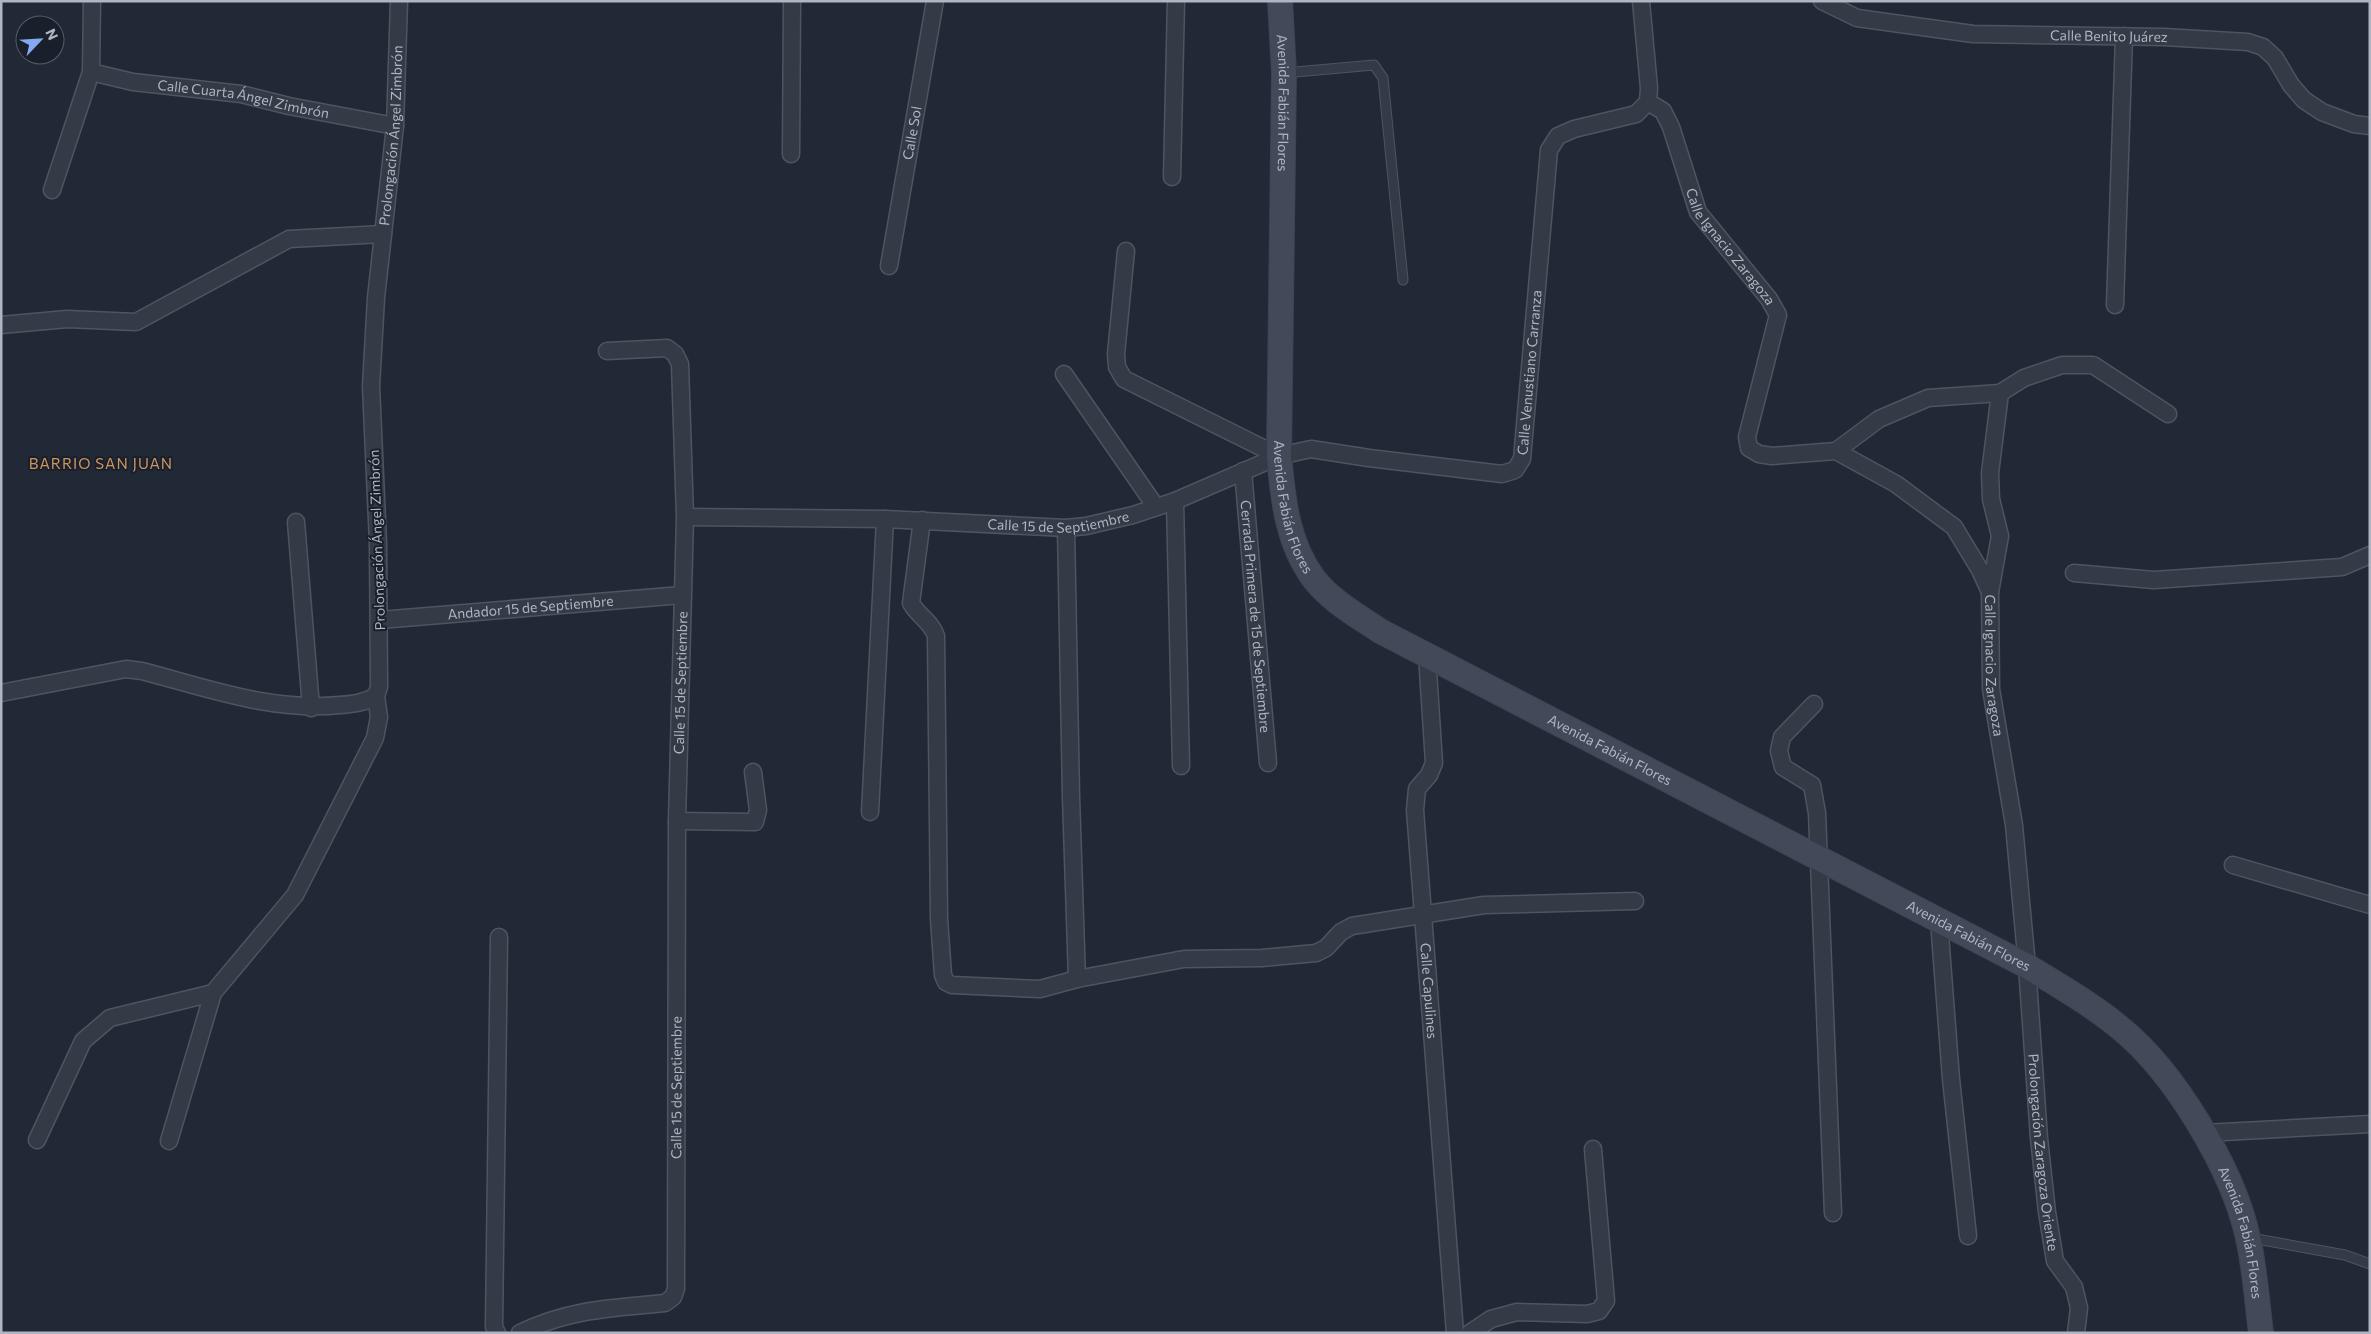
<svg xmlns="http://www.w3.org/2000/svg" width="2371" height="1334" font-family="Commissioner,sans-serif">
  <rect width="100%" height="100%" fill="#212836"/>
  <g fill="none" stroke-linecap="round" stroke-linejoin="round">
    <!-- service casing -->
    <g stroke="#4e5561" stroke-width="11">
      <g id="service">
        <polyline points="1284,73 1374,65 1383,78 1403,280"/>
        <polyline points="2251,1238 2345,1255 2370,1264"/>
      </g>
    </g>
    <!-- minor casing -->
    <g stroke="#4e5561" stroke-width="19">
      <g id="minor">
        <polyline points="1641,1 1649,88 1648,102"/>
        <path id="s1" d="M 1822,1 L 1857,18 L 1973,34 L 2164,37 L 2248,42 L 2263,47 L 2275,58 L 2291,85 L 2304,100 L 2322,112 L 2354,124 L 2370,126"/>
        <path id="s2" d="M 91,72 L 133,82 L 241,94 L 289,106 L 395,126"/>
        <path id="s3" d="M 1648,102 L 1663,111 L 1671,127 L 1698,212 L 1769,299 L 1778,315 L 1747,437 L 1749,448 L 1759,454 L 1772,456 L 1836,451 L 1896,484 L 1954,527 L 1980,570 L 1990,592 L 1991,689 L 2014,825 L 2027,966 L 2039,1138 L 2047,1212 L 2055,1261 L 2074,1287 L 2079,1308 L 2076,1333"/>
        <polyline points="791,154 792,1"/>
        <polyline points="1172,177 1176,1"/>
        <polyline points="52,190 91,72 92,1"/>
        <polyline points="1126,251 1116,354 1117,367 1124,379 1279,456"/>
        <path id="s4" d="M 889,266 L 935,1"/>
        <polyline points="2115,305 2124,36"/>
        <polyline points="1,325 67,319 136,322 289,239 383,234"/>
        <polyline points="1064,374 1156,507"/>
        <polyline points="1836,451 1879,419 1928,398 2000,393"/>
        <path id="s5" d="M 1243,471 L 1268,763"/>
        <polyline points="1175,501 1181,766"/>
        <path id="s6" d="M 685,517 L 885,519 L 1066,528 L 1086,526 L 1133,515 L 1175,501 L 1279,456 L 1311,449 L 1369,458 L 1502,474 L 1515,470 L 1522,459 L 1549,150 L 1558,136 L 1574,129 L 1636,114 L 1648,102"/>
        <path d="M 922,520 L 911,603 C 918,616 931,621 936,636 L 939,919 L 943,975 L 946,982 L 952,985 L 1040,989 L 1077,979 L 1184,959 L 1262,958 L 1316,953 L 1326,948 L 1341,932 L 1352,926 L 1484,905 L 1635,901"/>
        <polyline points="296,522 311,708"/>
        <polyline points="1066,528 1071,797 1077,979"/>
        <polyline points="2074,573 2154,580 2342,567 2370,555"/>
        <polyline points="1990,592 2000,536 1991,499 1990,473 2000,393 2024,378 2062,365 2093,365 2168,414"/>
        <path id="s7" d="M 380,620 L 682,595"/>
        <path id="s8" d="M 1427,655 L 1434,763 L 1429,775 L 1417,789 L 1415,810 L 1455,1333"/>
        <path id="s9" d="M 1,693 L 126,669 L 142,671 C 207,688 272,712 340,705 C 353,704 364,703 376,696 L 379,687 L 378,543 L 371,386 L 376,298 L 395,126 L 399,1"/>
        <polyline points="1814,704 1782,737 1779,751 1783,767 1812,785 1817,813 1833,1213"/>
        <polyline points="870,812 885,519"/>
        <polyline points="677,821 755,822 758,810 753,772"/>
        <polyline points="2233,865 2370,905"/>
        <polyline points="1939,921 1951,1079 1968,1236"/>
        <polyline points="2205,1133 2370,1124"/>
        <polyline points="37,1140 83,1041 110,1018 213,993"/>
        <polyline points="169,1141 213,993 295,895 375,738 379,717 376,696"/>
        <polyline points="497,1333 494,1327 499,937"/>
        <path id="s10" d="M 520,1333 C 570,1309 612,1308 665,1303 L 673,1297 L 676,1289 L 677,821 L 685,517 L 680,364 L 675,354 L 667,348 L 607,351"/>
        <polyline points="1470,1333 1491,1319 1517,1312 1587,1314 1599,1311 1606,1301 1593,1149"/>
      </g>
    </g>
    <!-- secondary casing -->
    <g stroke="#3d4450" stroke-width="26">
      <g id="secondary">
        <path id="s11" d="M 1280,1 L 1284,73 L 1279,456 C 1283,499 1287,543 1314,579 C 1331,601 1358,616 1380,631 L 2027,966 C 2058,985 2091,1004 2119,1027 C 2174,1071 2233,1169 2248,1238 C 2255,1269 2257,1302 2261,1333"/>
      </g>
    </g>
    <!-- service -->
    <use href="#service" stroke="#343b46" stroke-width="9"/>
    <!-- minor -->
    <use href="#minor" stroke="#343b46" stroke-width="16"/>
    <!-- secondary -->
    <use href="#secondary" stroke="#424a59" stroke-width="24"/>
  </g>
  <g text-anchor="middle" stroke-width="4" stroke-linejoin="round" paint-order="stroke">
    <!-- street labels -->
    <g font-size="14" fill="#aeb5c3" stroke="#1a202b">
      <text dy="5" stroke="none"><textPath href="#s1" startOffset="292">Calle Benito Juárez</textPath></text>
      <text dy="5" stroke="none"><textPath href="#s2" startOffset="155">Calle Cuarta Ángel Zimbrón</textPath></text>
      <text dy="5" stroke="none"><textPath href="#s11" startOffset="102">Avenida Fabián Flores</textPath></text>
      <text dy="5" stroke="none"><textPath href="#s4" startOffset="135">Calle Sol</textPath></text>
      <text dy="5" stroke="none"><textPath href="#s9" startOffset="945">Prolongación Ángel Zimbrón</textPath></text>
      <text dy="5" stroke="none"><textPath href="#s3" startOffset="171">Calle Ignacio Zaragoza</textPath></text>
      <text dy="5" stroke="none"><textPath href="#s6" startOffset="946">Calle Venustiano Carranza</textPath></text>
      <text dy="5" stroke="none"><textPath href="#s11" startOffset="508">Avenida Fabián Flores</textPath></text>
      <text dy="5" stroke="none"><textPath href="#s6" startOffset="374">Calle 15 de Septiembre</textPath></text>
      <text transform="translate(377 540) rotate(-92)" y="5">Prolongación Ángel Zimbrón</text>
      <text dy="5" stroke="none"><textPath href="#s7" startOffset="151">Andador 15 de Septiembre</textPath></text>
      <text dy="5" stroke="none"><textPath href="#s5" startOffset="146">Cerrada Primera de 15 de Septiembre</textPath></text>
      <text dy="5" stroke="none"><textPath href="#s3" startOffset="770">Calle Ignacio Zaragoza</textPath></text>
      <text dy="5" stroke="none"><textPath href="#s10" startOffset="774">Calle 15 de Septiembre</textPath></text>
      <text dy="5" stroke="none"><textPath href="#s11" startOffset="928">Avenida Fabián Flores</textPath></text>
      <text dy="5" stroke="none"><textPath href="#s11" startOffset="1332">Avenida Fabián Flores</textPath></text>
      <text dy="5" stroke="none"><textPath href="#s8" startOffset="342">Calle Capulines</textPath></text>
      <text dy="5" stroke="none"><textPath href="#s10" startOffset="369">Calle 15 de Septiembre</textPath></text>
      <text dy="5" stroke="none"><textPath href="#s3" startOffset="1260">Prolongación Zaragoza Oriente</textPath></text>
      <text dy="5" stroke="none"><textPath href="#s11" startOffset="1752">Avenida Fabián Flores</textPath></text>
    </g>
    <!-- neighbourhood labels -->
    <g font-size="15" letter-spacing="1" fill="#cd955f" stroke="#1a202b">
      <text x="101" y="469">BARRIO SAN JUAN</text>
    </g>
  </g>
  <!-- border -->
  <rect width="2371" height="1334" fill="none" stroke="#aeb5c3" stroke-width="5"/>
  <!-- north arrow -->
  <g transform="translate(40 40) rotate(65)"><circle r="24" fill="#1a202b" stroke="#555c68"/>
  <path d="M0-4L9 19L0 12L-9 19Z" fill="#84a9f2"/>
  <text y="-8" font-size="14" font-weight="bold" text-anchor="middle" fill="#aeb5c3">N</text>
  </g>
</svg>
